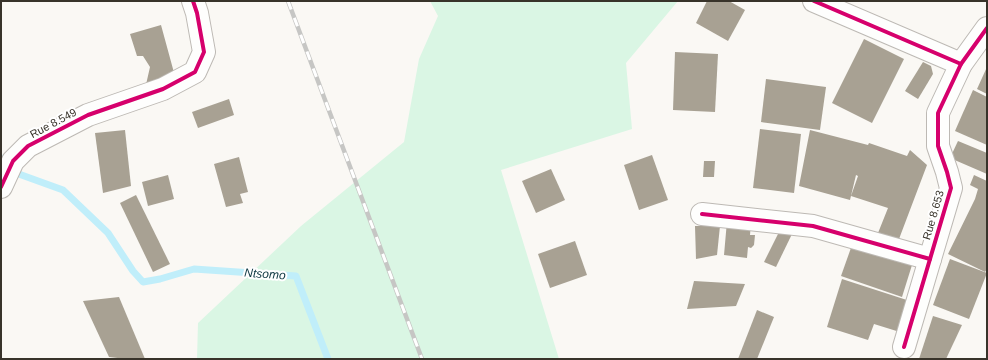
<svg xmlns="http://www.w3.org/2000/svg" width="988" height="360" font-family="Helvetica,sans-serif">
  <rect width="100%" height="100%" fill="#faf8f4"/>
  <!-- green -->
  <polygon fill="#daf6e4" points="430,1 678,1 626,63 632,129 501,170 559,359 197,359 198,323 301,226 404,142 419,59 438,16"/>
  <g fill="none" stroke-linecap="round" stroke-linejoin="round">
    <!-- stream -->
    <polyline stroke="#c0eefa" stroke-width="7" points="1,158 16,173 63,190 108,233 133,271 143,282 160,279 194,269 296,276 328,359"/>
  </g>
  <!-- building -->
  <g fill="#a8a193">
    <polygon points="707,1 729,1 745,10 728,41 696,23"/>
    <polygon points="161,25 176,80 145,89 150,67 143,56 137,56 130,34"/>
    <polygon points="864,39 904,59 872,123 832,103"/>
    <polygon points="675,52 718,54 715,112 673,110"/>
    <polygon points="923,62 931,66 933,74 918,99 905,91"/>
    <polygon points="987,67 987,94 977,89"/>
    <polygon points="766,79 826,87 820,130 761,122"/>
    <polygon points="973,90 987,97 987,145 955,131"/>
    <polygon points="229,99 234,115 198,128 192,112"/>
    <polygon points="760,129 801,134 794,193 753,188"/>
    <polygon points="125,130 131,186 103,193 95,133"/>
    <polygon points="810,130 868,145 869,143 907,156 910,150 927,165 899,239 878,233 888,208 851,196 858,176 856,175 850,200 799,186"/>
    <polygon points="958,141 987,153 987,174 950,158"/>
    <polygon points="652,155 668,200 639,210 624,165"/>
    <polygon points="239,157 248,192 240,194 243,203 226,207 214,164"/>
    <polygon points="704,161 715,161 714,177 703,177"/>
    <polygon points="551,169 565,200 536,213 522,181"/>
    <polygon points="168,175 174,199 148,206 142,182"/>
    <polygon points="974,175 987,181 987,269 985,272 948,254 975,199 978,189 970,185"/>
    <polygon points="136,195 170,264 153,272 120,203"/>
    <polygon points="727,221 751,223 750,235 755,235 754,245 751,248 748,247 747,258 724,255"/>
    <polygon points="695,226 720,226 717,255 696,259"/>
    <polygon points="781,228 792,234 776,267 764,262"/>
    <polygon points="575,241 587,275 550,288 538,254"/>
    <polygon points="852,245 912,265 902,297 841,276"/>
    <polygon points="950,259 987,273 969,319 933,305"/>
    <polygon points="842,279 913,302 903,333 874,324 868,340 827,327"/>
    <polygon points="694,281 745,284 736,306 687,309"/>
    <polygon points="119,297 145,359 126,359 109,357 83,301"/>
    <polygon points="757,310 774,317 757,359 738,359"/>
    <polygon points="933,316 962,325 946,359 919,359"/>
  </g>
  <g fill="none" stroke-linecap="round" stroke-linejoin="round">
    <!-- street casing -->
    <g stroke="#bdb9b4" stroke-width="24">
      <g id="street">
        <polyline points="814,1 961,64"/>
        <polyline points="1,187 13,161 28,146 88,115 163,89 195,72 204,52 197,13 193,1"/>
        <polyline points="702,214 813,226 930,259"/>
        <polyline points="904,347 951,188 947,172 938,146 938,113 961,64 987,28"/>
      </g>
    </g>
    <!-- street -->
    <use href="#street" stroke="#fefefd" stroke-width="22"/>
    <!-- rail casing -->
    <g stroke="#c6c6c4" stroke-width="4.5">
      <polyline id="rail" points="288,1 422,359"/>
    </g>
    <!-- rail -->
    <use href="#rail" stroke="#fff" stroke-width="3" stroke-dasharray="9" stroke-linecap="butt"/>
    <!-- cycleway casing -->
    <g stroke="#fff" stroke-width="6">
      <g id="cycleway">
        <polyline points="814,1 961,64"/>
        <polyline points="1,187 13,161 28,146 88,115 163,89 195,72 204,52 197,13 193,1"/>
        <polyline points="702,214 813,226 930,259"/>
        <polyline points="904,347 951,188 947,172 938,146 938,113 961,64 987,28"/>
      </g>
    </g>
    <!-- cycleway -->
    <use href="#cycleway" stroke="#d6006c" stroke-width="4"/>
  </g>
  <g text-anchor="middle" stroke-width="4" stroke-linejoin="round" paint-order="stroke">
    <!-- street labels -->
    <g font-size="11" fill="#38332a" stroke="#fff">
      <text transform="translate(53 123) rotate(-28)" y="4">Rue 8.549</text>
      <text transform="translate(933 215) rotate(-74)" y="4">Rue 8.653</text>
    </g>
    <!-- water labels -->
    <g font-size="12" font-style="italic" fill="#0c3640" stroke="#fff">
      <text transform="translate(265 274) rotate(4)" y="4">Ntsomo</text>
    </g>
  </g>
  <!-- border -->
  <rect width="988" height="360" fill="none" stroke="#38332a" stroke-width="4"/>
</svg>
